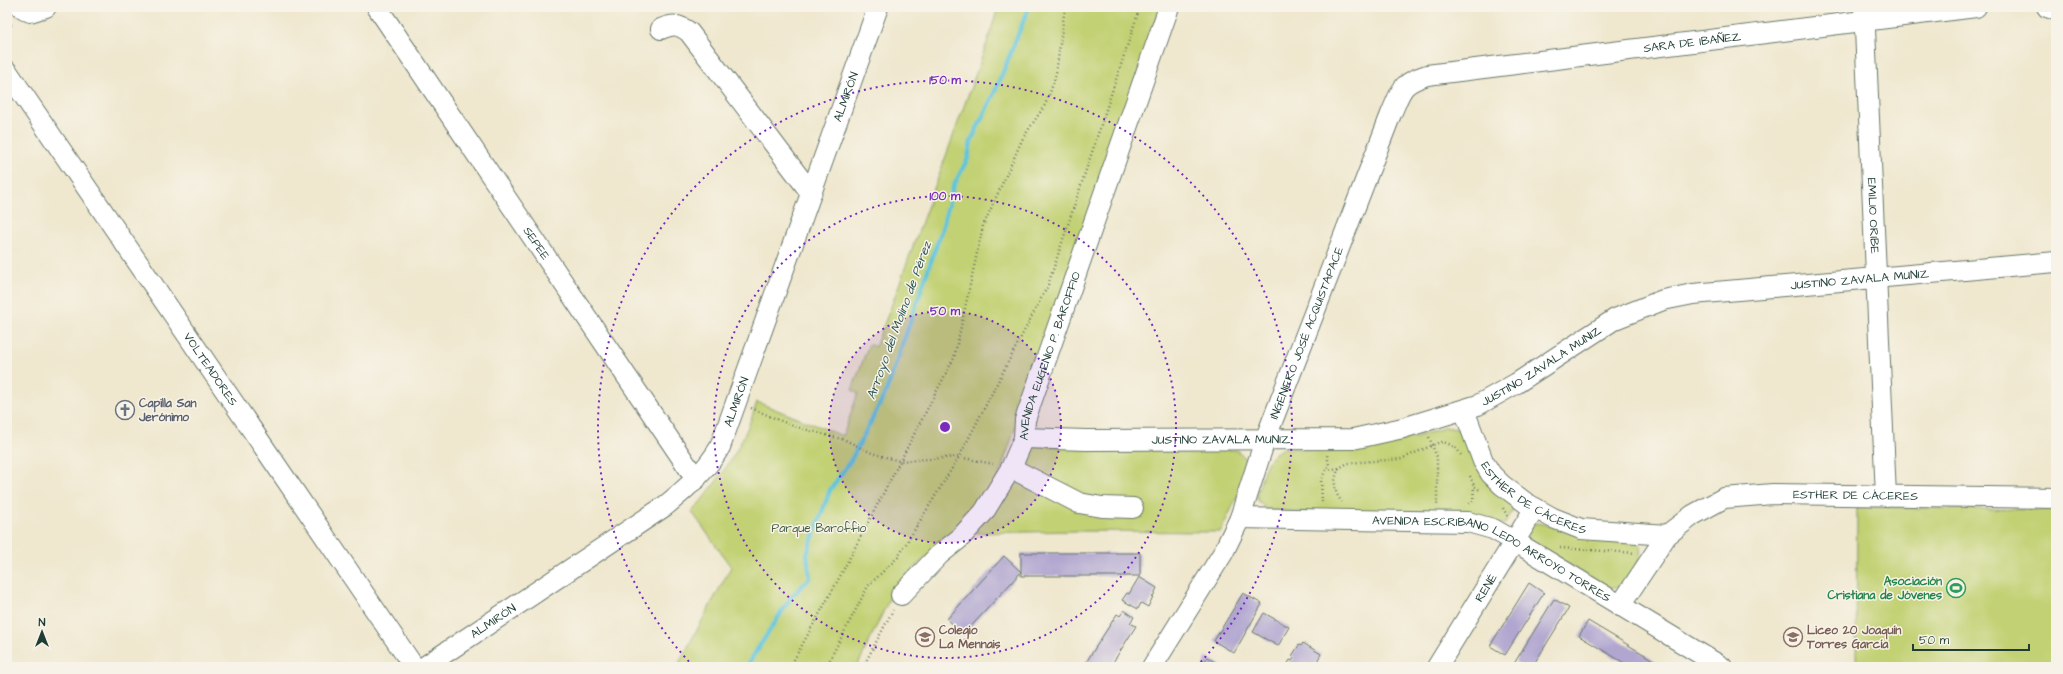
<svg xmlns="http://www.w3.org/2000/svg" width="2063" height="674" font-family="'Architects Daughter',sans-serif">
  <rect width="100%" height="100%" fill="#f7f3e8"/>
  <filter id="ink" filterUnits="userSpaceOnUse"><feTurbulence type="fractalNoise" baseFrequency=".025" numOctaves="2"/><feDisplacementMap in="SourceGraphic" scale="8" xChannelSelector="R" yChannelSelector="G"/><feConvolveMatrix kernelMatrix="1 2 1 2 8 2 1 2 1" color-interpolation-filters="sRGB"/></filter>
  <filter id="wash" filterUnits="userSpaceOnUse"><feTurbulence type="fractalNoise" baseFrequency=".012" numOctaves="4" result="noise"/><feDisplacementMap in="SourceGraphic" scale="16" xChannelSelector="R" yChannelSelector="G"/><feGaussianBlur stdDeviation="0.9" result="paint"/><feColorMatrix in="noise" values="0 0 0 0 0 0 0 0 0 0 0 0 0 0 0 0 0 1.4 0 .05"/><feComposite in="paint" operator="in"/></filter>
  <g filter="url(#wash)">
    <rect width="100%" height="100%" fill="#efe7ce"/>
    <!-- green -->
    <g fill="#c2d173" stroke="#708754">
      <path d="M 998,7 L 1161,7 L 996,484 L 985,502 L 896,585 L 857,667 L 677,667 L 731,567 L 692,512 C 722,476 743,447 757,402 L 843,436 L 858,393 L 852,390 L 869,344 L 875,347 L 892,304 L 987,43 Z"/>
      <path d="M 1446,427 L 1456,429 L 1463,434 L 1516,505 L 1505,524 L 1266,510 L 1257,499 L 1257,494 C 1263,476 1264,456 1284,448 C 1300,448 1315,450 1331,450 C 1369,449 1411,440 1446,427 Z"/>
      <path d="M 1029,446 L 1236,450 C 1242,454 1246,457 1246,465 C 1247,480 1227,518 1220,532 L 1075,531 L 976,533 Z"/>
      <polygon points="1857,507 2056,510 2056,667 1856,667"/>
      <path d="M 1536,523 L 1635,540 L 1640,545 C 1644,562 1626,588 1609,589 L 1528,539 L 1527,529 Z"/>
    </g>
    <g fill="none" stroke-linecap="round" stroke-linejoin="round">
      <!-- stream -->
      <polyline stroke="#5ec5dc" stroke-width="4.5" points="746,667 792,596 810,578 807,554 830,490 851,460 886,392 942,229 953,187 968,158 971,141 997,87 1029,7"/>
    </g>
    <g id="blocks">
      <!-- building -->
      <g fill="#b0a6d0">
        <rect x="1021" y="553" width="119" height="23"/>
        <polygon points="1004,556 1021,572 964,634 947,619"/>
        <polygon points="1139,577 1157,588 1148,607 1141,603 1138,609 1122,600 1127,593 1129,594"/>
        <polygon points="1529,583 1544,593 1505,655 1490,646"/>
        <polygon points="1243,593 1262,604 1234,653 1214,641"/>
        <polygon points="1554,599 1569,608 1532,667 1524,667 1515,662"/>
        <polygon points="1124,610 1134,617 1130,623 1136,626 1110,667 1083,667 1117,614 1120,616"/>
        <polygon points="1264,613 1289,627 1278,646 1253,632"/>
        <polygon points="1588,621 1665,667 1631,667 1579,636"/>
        <polygon points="1303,643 1321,654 1314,667 1286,667 1290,660 1292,661 1294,658 1292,656 1299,645 1301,646"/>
        <polygon points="1207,657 1223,667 1202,667"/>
      </g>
    </g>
  </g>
  <g filter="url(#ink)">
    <use href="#blocks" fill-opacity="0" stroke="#68786a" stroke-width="1"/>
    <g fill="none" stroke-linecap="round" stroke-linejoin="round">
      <!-- minor casing -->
      <g stroke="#68786a" stroke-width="22">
        <g id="minor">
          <polyline points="21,7 30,12 46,7"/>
          <path id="s1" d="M 377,7 L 696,479"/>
          <path id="s2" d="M 1864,7 L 1886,496"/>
          <polyline points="2047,7 2056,10"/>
          <path d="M 661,29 C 673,24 678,24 689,32 L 811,193"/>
          <path id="s3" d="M 7,71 L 414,667"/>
          <path id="s4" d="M 1464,410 L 1483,461 L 1491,474 L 1502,485 L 1526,503 L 1553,518 L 1581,529 L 1667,535"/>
          <path id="s5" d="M 1024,438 L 1086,440 L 1353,439 L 1403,428 L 1478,405 L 1517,383 L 1615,319 L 1663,300 L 1693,294 L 2056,262"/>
          <polyline points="1011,468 1079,503 1102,507 1133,508"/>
          <path id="s6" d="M 1240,518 L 1468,522 L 1493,529 L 1514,541 L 1722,667"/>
          <path id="s7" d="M 901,595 L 939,555 L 959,539 L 984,512 L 1011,468 L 1024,438 L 1025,420 L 1169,7"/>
          <path id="s8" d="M 1620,606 L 1667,535 L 1693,515 L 1724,498 L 1773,494 L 2056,498"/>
          <path id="s9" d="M 424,667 L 665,506 C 686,489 706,471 720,447 L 878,7"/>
          <path id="s10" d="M 1152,667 L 1223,553 L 1240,518 L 1265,440 L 1391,114 C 1402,89 1400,84 1427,75 L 1976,7"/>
          <path id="s11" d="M 1437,667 L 1535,508"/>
        </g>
      </g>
      <!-- path -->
      <g stroke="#68786a" stroke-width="2.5" stroke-dasharray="1 3" stroke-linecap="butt">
        <polyline points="7,26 14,24"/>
        <polyline points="751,408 793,426 845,440 872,453 899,461 959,457 993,464"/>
        <polyline points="1429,437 1437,457 1437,505"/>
        <path d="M 1339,468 C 1333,481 1333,491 1342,502"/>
        <path d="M 1326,470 L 1339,468 L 1348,463 L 1401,459 L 1440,442 C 1450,443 1456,447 1461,455"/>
        <polyline points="1470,476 1474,486 1481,491"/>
        <polyline points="1322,502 1321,479 1329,465 1327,455"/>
        <polyline points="1469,504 1473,501 1474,486"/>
        <polyline points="1503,508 1508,517"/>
        <polyline points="1560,548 1635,553"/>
        <polyline points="790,667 837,582 954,358 983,226 1023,138 1045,105 1051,90 1056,74 1065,7"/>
        <polyline points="826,667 868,586 898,557 959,457 1048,285 1140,7"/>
        <polyline points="863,667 893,610"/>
      </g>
      <!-- minor -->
      <use href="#minor" stroke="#fff" stroke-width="20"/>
    </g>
  </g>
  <!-- distance rings -->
  <circle cx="945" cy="427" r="116" fill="#7b2cbf" fill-opacity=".12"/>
  <g fill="none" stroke="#7b2cbf" stroke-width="2" stroke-dasharray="2 4">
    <circle cx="945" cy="427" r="116"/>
    <circle cx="945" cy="427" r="231"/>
    <path d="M693 666A347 347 0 1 1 1197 666"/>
  </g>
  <!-- icons -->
  <defs>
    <g id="church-ring" transform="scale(1)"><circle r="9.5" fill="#f7f3e8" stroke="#6b7280" stroke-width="1.5"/><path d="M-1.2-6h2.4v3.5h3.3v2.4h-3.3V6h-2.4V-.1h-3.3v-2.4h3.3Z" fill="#6b7280"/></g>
    <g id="stadium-ring" transform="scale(1)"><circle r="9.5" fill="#f7f3e8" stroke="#2e9e5b" stroke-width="1.5"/><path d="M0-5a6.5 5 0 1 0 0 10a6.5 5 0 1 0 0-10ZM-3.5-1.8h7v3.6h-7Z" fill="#2e9e5b"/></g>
    <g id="school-ring" transform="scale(1)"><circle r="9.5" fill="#f7f3e8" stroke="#8d6e63" stroke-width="1.5"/><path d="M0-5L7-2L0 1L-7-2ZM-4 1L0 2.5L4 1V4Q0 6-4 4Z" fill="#8d6e63"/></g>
  </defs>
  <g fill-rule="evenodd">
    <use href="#church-ring" x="125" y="410"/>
    <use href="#stadium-ring" x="1956" y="588"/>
    <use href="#school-ring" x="925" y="637"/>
    <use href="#school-ring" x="1793" y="637"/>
  </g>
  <g text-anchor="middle" stroke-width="3" stroke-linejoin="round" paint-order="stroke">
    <!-- street labels -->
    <g font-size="12" fill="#1f3d34" stroke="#f7f3e8">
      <text dy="4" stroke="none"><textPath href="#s10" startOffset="928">SARA DE IBAÑEZ</textPath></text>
      <text dy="4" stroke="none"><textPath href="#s9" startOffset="743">ALMIRÓN</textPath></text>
      <text dy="4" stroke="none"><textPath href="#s2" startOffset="209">EMILIO ORIBE</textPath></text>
      <text dy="4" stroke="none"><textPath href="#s1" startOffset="285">SEPEE</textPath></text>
      <text dy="4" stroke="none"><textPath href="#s5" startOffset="870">JUSTINO ZAVALA MUNIZ</textPath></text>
      <text dy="4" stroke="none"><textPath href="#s10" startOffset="370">INGENIERO JOSÉ ACQUISTAPACE</textPath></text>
      <text dy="4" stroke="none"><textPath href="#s7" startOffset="288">AVENIDA EUGENIO P. BAROFFIO</textPath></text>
      <text dy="4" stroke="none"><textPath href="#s5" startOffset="533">JUSTINO ZAVALA MUNIZ</textPath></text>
      <text dy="4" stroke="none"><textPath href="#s3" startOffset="361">VOLTEADORES</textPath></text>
      <text dy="4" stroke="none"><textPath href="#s9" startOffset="419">ALMIRÓN</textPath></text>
      <text dy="4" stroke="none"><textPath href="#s5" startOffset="197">JUSTINO ZAVALA MUNIZ</textPath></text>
      <text dy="4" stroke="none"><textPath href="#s4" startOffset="119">ESTHER DE CÁCERES</textPath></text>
      <text dy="4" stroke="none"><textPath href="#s8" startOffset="285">ESTHER DE CÁCERES</textPath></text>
      <text dy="4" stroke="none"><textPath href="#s6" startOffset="261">AVENIDA ESCRIBANO LEDO ARROYO TORRES</textPath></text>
      <text dy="4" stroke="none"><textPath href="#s11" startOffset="93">RENÉ</textPath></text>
      <text dy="4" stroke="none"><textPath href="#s9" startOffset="83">ALMIRÓN</textPath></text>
    </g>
    <!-- worship labels -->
    <g font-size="12" font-weight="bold" fill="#5b616d" stroke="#f7f3e8" text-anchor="start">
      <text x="139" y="407">Capilla San<tspan x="139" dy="14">Jerónimo</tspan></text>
    </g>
    <!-- park labels -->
    <g font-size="12" fill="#405b41" stroke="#f7f3e8">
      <text x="819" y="532">Parque Baroffio</text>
    </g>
    <!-- leisure labels -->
    <g font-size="12" font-weight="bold" fill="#27864d" stroke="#f7f3e8" text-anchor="end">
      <text x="1942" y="585">Asociación<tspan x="1942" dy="14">Cristiana de Jóvenes</tspan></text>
    </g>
    <!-- education labels -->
    <g font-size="12" font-weight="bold" fill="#785e54" stroke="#f7f3e8" text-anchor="start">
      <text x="939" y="634">Colegio<tspan x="939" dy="14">La Mennais</tspan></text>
      <text x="1807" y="634">Liceo 20 Joaquín<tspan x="1807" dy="14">Torres García</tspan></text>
    </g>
    <!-- water labels -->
    <g font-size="13" font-style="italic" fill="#2c5856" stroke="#f7f3e8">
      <text transform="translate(898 320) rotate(-70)" y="5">Arroyo del Molino de Pérez</text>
    </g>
  </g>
  <circle cx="945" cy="427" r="6" fill="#7b2cbf" stroke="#f7f3e8" stroke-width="2"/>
  <g font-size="12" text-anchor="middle" font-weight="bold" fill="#7b2cbf" stroke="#f7f3e8" stroke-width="3" stroke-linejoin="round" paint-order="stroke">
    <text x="945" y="84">150 m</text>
    <text x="945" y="200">100 m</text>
    <text x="945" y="315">50 m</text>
  </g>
  <!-- margin -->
  <rect width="2063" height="674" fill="none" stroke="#f7f3e8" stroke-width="24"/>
  <!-- north arrow -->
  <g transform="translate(42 632)" stroke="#f7f3e8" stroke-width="3" paint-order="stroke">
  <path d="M0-3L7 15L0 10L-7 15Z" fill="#1f3d34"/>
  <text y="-6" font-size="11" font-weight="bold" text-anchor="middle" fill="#1f3d34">N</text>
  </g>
  <!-- scale -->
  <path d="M1913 644v6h116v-6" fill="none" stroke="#1f3d34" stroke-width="2"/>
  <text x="1919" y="644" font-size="12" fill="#1f3d34" stroke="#f7f3e8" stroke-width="3" paint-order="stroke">50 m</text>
</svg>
